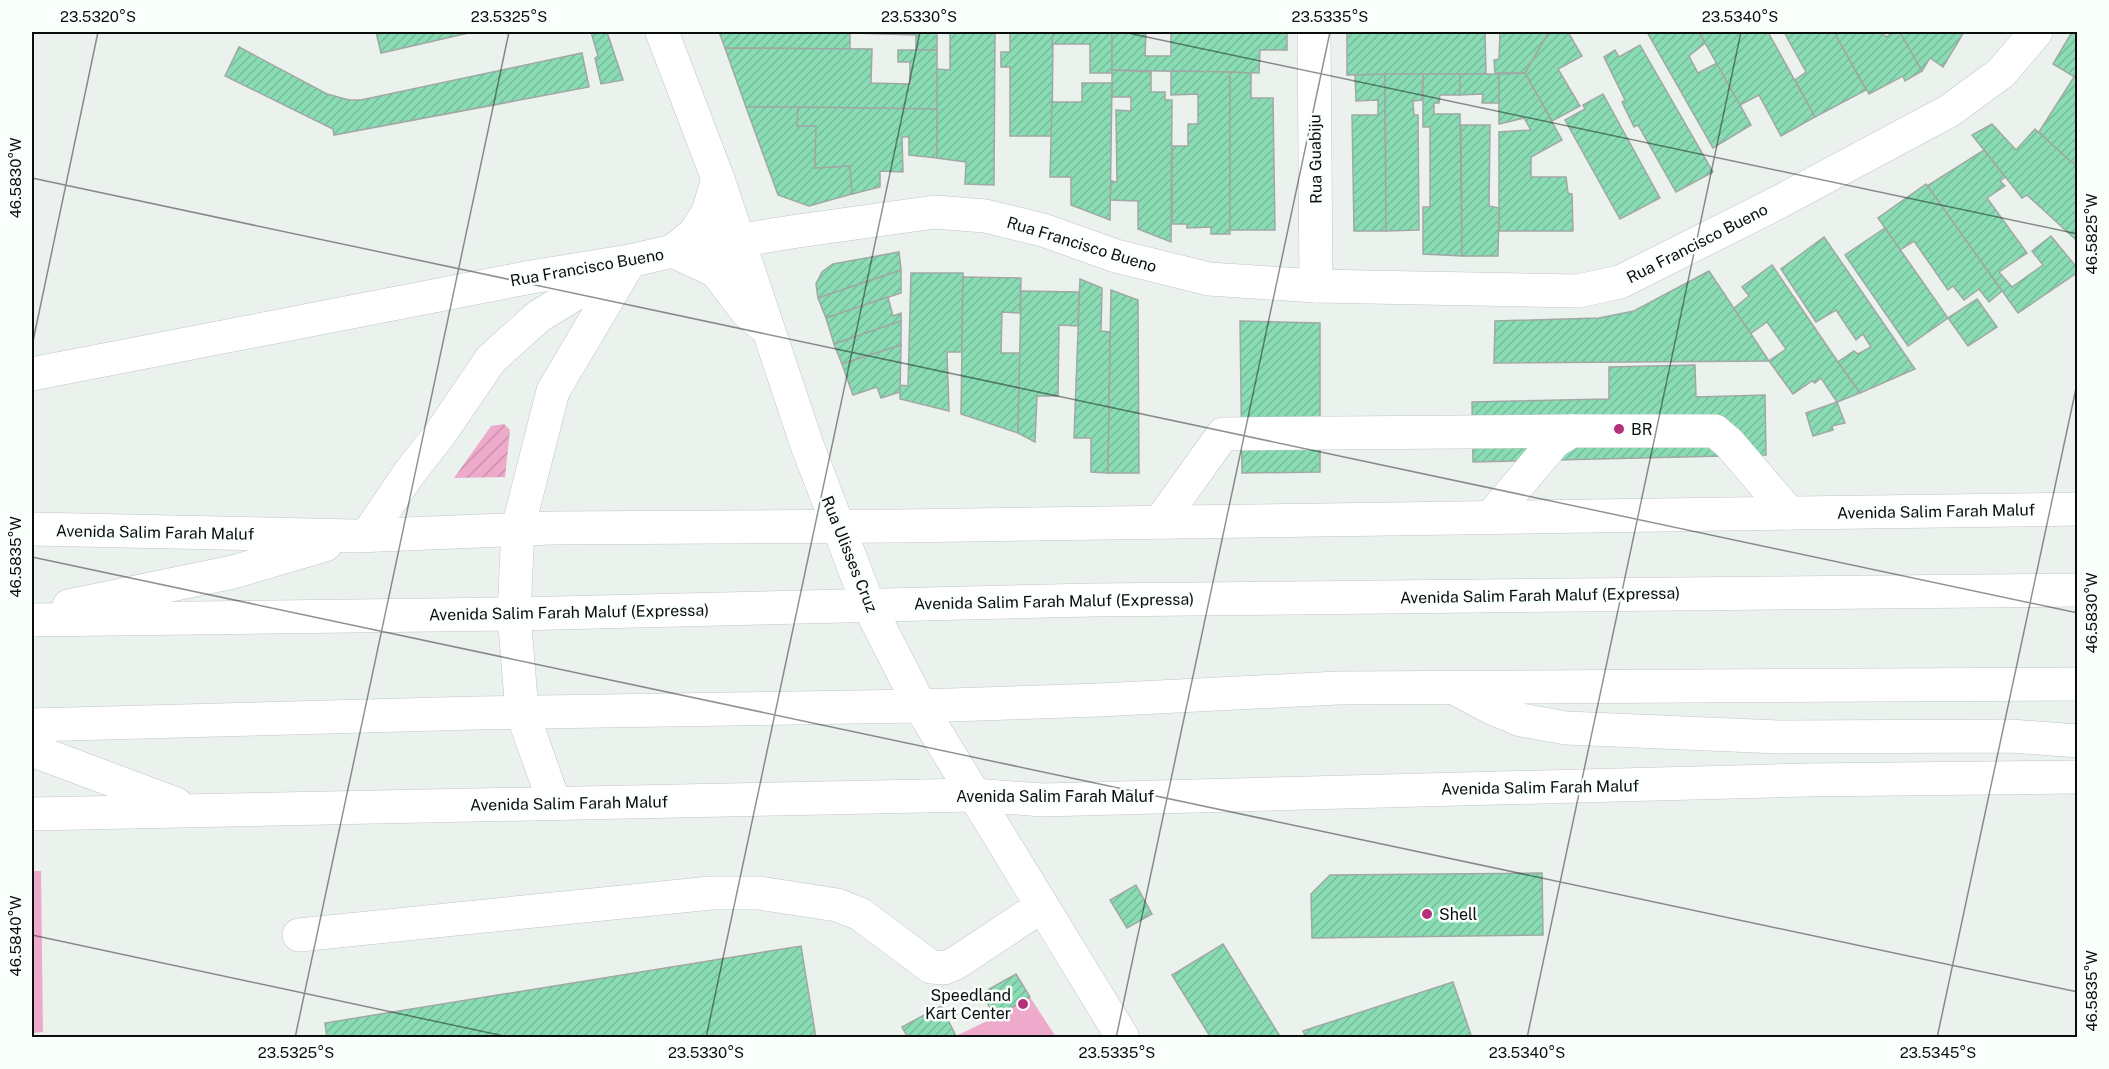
<svg xmlns="http://www.w3.org/2000/svg" width="2109" height="1069" font-family="'Public Sans',sans-serif">
  <defs>
    <pattern id="garden-furrows" width="10" height="10" patternUnits="userSpaceOnUse" patternTransform="scale(1.5)"><rect width="10" height="10" fill="#eeaaca"/><path d="M-1 1l2-2M0 10L10 0M9 11l2-2" fill="none" stroke="#cb91ac"/></pattern>
    <pattern id="building-hatch" width="6" height="6" patternUnits="userSpaceOnUse" patternTransform="scale(1.5)"><rect width="6" height="6" fill="#8adcb4"/><path d="M-1 1l2-2M0 6l6-6M5 7l2-2" fill="none" stroke="#76bc9a"/></pattern>
  </defs>
  <rect width="100%" height="100%" fill="#ebf2ee"/>
  <!-- green -->
  <g fill="#eeaaca">
    <polygon points="32,871 41,871 43,1032 32,1033"/>
    <polygon points="1026,991 1056,1037 952,1038 995,1017"/>
  </g>
  <!-- garden -->
  <polygon fill="url(#garden-furrows)" points="504,424 510,430 505,477 454,478 491,426"/>
  <!-- building -->
  <g fill="url(#building-hatch)" stroke="#a1a8a4" stroke-width="1.5">
    <polygon points="376,32 473,32 381,53"/>
    <polygon points="591,32 607,32 623,80 601,84 595,58 598,56"/>
    <polygon points="719,32 937,32 937,50 916,50 916,35 850,33 850,49 725,48"/>
    <polygon points="950,32 995,32 994,185 965,184 966,162 937,158 937,69 950,70"/>
    <polygon points="1010,32 1053,32 1052,136 1010,136 1010,67 1001,67 1001,52 1010,52"/>
    <polygon points="1053,32 1112,32 1112,73 1090,73 1090,44 1052,44"/>
    <polygon points="1112,32 1146,32 1145,56 1171,56 1171,32 1287,32 1287,50 1260,50 1259,73 1112,70"/>
    <polygon points="1347,32 1485,33 1486,74 1347,75"/>
    <polygon points="1500,32 1549,32 1525,73 1495,73 1494,60 1499,59"/>
    <polygon points="1549,32 1568,32 1582,56 1558,69 1580,106 1552,121 1525,73"/>
    <polygon points="1647,32 1699,32 1705,43 1689,56 1698,73 1717,63 1751,125 1713,148"/>
    <polygon points="1699,32 1768,32 1815,117 1781,136 1759,95 1740,105"/>
    <polygon points="1784,32 1834,32 1866,90 1815,117 1795,80 1806,72"/>
    <polygon points="1834,32 1882,32 1886,37 1894,32 1900,32 1922,71 1905,81 1903,76 1869,94"/>
    <polygon points="1900,32 1964,32 1943,67 1930,58 1922,71"/>
    <polygon points="2072,32 2078,32 2078,79 2053,64"/>
    <polygon points="1640,45 1713,172 1676,192 1638,125 1634,127 1622,102 1625,100 1604,57 1615,50 1619,57"/>
    <polygon points="239,47 327,94 349,100 361,100 582,53 589,87 334,135 333,129 225,76"/>
    <polygon points="725,48 872,49 871,83 910,84 910,62 898,62 898,50 937,50 937,109 746,107"/>
    <polygon points="1112,70 1151,72 1151,92 1165,92 1165,100 1172,100 1171,242 1138,229 1138,201 1110,200 1111,181 1117,182 1116,110 1131,111 1131,97 1112,97"/>
    <polygon points="1171,71 1230,72 1230,234 1211,234 1211,227 1187,228 1187,224 1172,224 1172,146 1188,146 1188,124 1198,124 1198,94 1171,95"/>
    <polygon points="1230,72 1251,73 1251,98 1273,98 1275,230 1230,230"/>
    <polygon points="1525,73 1562,140 1531,157 1531,177 1566,177 1568,193 1572,194 1573,231 1499,231 1499,132 1531,130 1524,118 1499,124 1499,74"/>
    <polygon points="1385,74 1386,231 1354,231 1352,115 1378,115 1378,100 1356,101 1355,75"/>
    <polygon points="1385,74 1423,74 1422,100 1413,101 1414,115 1418,115 1419,230 1386,231"/>
    <polygon points="1423,74 1460,74 1460,95 1440,95 1439,103 1434,103 1434,114 1460,114 1462,256 1423,254 1423,207 1430,207 1430,127 1423,127"/>
    <polygon points="1460,74 1499,74 1499,103 1482,103 1483,94 1460,95"/>
    <polygon points="2074,77 2078,79 2078,158 2073,164 2039,132"/>
    <polygon points="1082,83 1112,83 1110,220 1071,205 1071,177 1050,177 1052,102 1082,102"/>
    <polygon points="1603,94 1660,198 1620,219 1565,120 1585,109 1583,105"/>
    <polygon points="746,107 798,107 797,126 816,126 815,168 850,166 852,194 809,206 778,195"/>
    <polygon points="798,107 937,109 937,158 909,155 909,137 902,137 903,172 880,171 880,187 852,194 850,166 815,168 816,126 797,126"/>
    <polygon points="1992,124 2016,150 2035,129 2078,168 2078,235 2075,239 2027,195 2022,198 1972,135"/>
    <polygon points="1461,125 1490,125 1489,206 1499,208 1498,256 1462,256"/>
    <polygon points="1984,150 2005,177 2000,181 2005,186 1987,198 2027,253 1999,272 2012,287 2043,265 2032,251 2051,236 2078,269 2078,272 2018,313 1927,186"/>
    <polygon points="1926,184 2002,291 1989,302 1979,289 1964,300 1953,286 1948,290 1914,241 1900,250 1878,218"/>
    <polygon points="1885,228 1948,318 1908,346 1845,255"/>
    <polygon points="1824,237 1915,369 1860,393 1838,362 1854,351 1858,354 1871,347 1863,334 1856,340 1836,310 1816,322 1781,269"/>
    <polygon points="899,252 901,270 818,298 816,284 822,272 827,268 833,264"/>
    <polygon points="1772,265 1838,362 1860,393 1837,402 1821,378 1815,383 1812,381 1793,394 1769,361 1786,349 1767,322 1750,334 1733,309 1749,296 1742,287"/>
    <polygon points="901,270 901,293 826,318 818,298"/>
    <polygon points="1709,271 1769,361 1494,363 1495,321 1599,318 1634,311"/>
    <polygon points="911,273 963,273 962,352 947,352 949,411 900,399 900,385 908,386"/>
    <polygon points="963,277 1021,278 1020,313 1002,312 1001,353 1020,353 1018,433 961,414"/>
    <polygon points="1080,279 1102,288 1101,331 1110,332 1108,473 1091,472 1091,438 1074,438"/>
    <polygon points="1111,290 1138,300 1139,473 1108,473"/>
    <polygon points="1021,291 1079,292 1078,326 1059,325 1058,396 1037,396 1035,442 1018,433"/>
    <polygon points="888,297 893,316 901,313 901,321 834,344 826,318"/>
    <polygon points="1977,299 1997,327 1968,346 1948,318"/>
    <polygon points="901,321 901,345 842,364 834,344"/>
    <polygon points="1240,321 1320,323 1320,472 1242,473"/>
    <polygon points="901,345 900,392 881,398 877,387 853,395 842,364"/>
    <polygon points="1695,365 1696,397 1765,395 1766,455 1473,462 1472,402 1609,399 1609,367"/>
    <polygon points="1837,402 1845,423 1832,426 1833,430 1813,436 1806,413"/>
    <polygon points="1542,873 1543,935 1312,938 1311,894 1330,875"/>
    <polygon points="1136,885 1152,914 1127,928 1110,900"/>
    <polygon points="1223,944 1281,1038 1211,1038 1172,975"/>
    <polygon points="801,946 816,1038 327,1038 325,1023"/>
    <polygon points="1016,974 1030,997 995,1017 982,993"/>
    <polygon points="1453,982 1472,1038 1306,1038 1303,1031"/>
    <polygon points="941,1006 956,1036 953,1038 908,1038 902,1027"/>
  </g>
  <g fill="none" stroke-linecap="round" stroke-linejoin="round">
    <!-- minor casing -->
    <g stroke="#bfc6c2" stroke-width="34">
      <g id="minor">
        <polyline points="662,32 718,179 807,445 868,604 920,706 1123,1038"/>
        <polyline points="1314,32 1316,286"/>
        <polyline points="673,251 716,271 747,312 762,325"/>
        <polyline points="673,251 695,233 708,212 718,179"/>
        <polyline points="32,374 531,277 630,261 673,251 798,231 935,212 985,216 1043,230 1116,256 1209,279 1316,286 1578,291 1620,282 1777,203 1949,111 2001,73 2036,32"/>
        <polyline points="1491,517 1555,441 1572,431 1715,431 1729,443 1789,513"/>
        <polyline points="1160,522 1223,434 1572,431"/>
        <polyline points="299,935 711,893 759,893 837,905 860,914 931,967 944,968 956,963 1042,906"/>
      </g>
    </g>
    <!-- highway casing -->
    <g stroke="#bfc6c2" stroke-width="34">
      <g id="highway">
        <polyline points="32,529 356,536 551,528 900,526 2078,509"/>
        <polyline points="368,534 410,472 440,434 491,359 539,316 626,263"/>
        <polyline points="69,606 233,572 325,545"/>
        <polyline points="32,620 514,614 1093,600 2078,590"/>
        <polyline points="1458,690 1490,707 1521,720 1566,728 1779,737 2011,736 2078,741"/>
        <polyline points="32,725 476,713 920,706 1099,700 1338,688 2078,684"/>
        <polyline points="32,750 176,804"/>
        <polyline points="554,802 522,712 514,614 518,528 553,391 630,261"/>
        <polyline points="32,814 973,795 1043,800 1807,780 2078,777"/>
      </g>
    </g>
    <!-- minor -->
    <use href="#minor" stroke="#fff" stroke-width="33"/>
    <!-- highway -->
    <use href="#highway" stroke="#fff" stroke-width="33"/>
  </g>
  <!-- ticks -->
  <path fill="none" stroke="#0c0e0d" stroke-width="1.5" stroke-opacity="0.45" d="M 1123,32 L 2078,234M 32,178 L 2078,613M 32,346 L 98,32M 32,557 L 2078,992M 32,935 L 513,1038M 295,1038 L 509,32M 706,1038 L 920,32M 1116,1038 L 1330,32M 1527,1038 L 1741,32M 1937,1038 L 2078,379"/>
  <!-- markers -->
  <g fill="#b3317b" stroke="#f9fffb" stroke-width="2">
    <circle cx="1619" cy="429" r="6"/>
    <circle cx="1427" cy="914" r="6"/>
    <circle cx="1023" cy="1004" r="6"/>
  </g>
  <g text-anchor="middle" stroke-width="5" stroke-linejoin="round" paint-order="stroke">
    <!-- street labels -->
    <g font-size="16" fill="#0c0e0d" stroke="#f9fffb">
      <text transform="translate(1315 159) rotate(-91)" y="6">Rua Guabiju</text>
      <text transform="translate(1697 243) rotate(-27)" y="6">Rua Francisco Bueno</text>
      <text transform="translate(1082 244) rotate(17)" y="6">Rua Francisco Bueno</text>
      <text transform="translate(587 267) rotate(-10)" y="6">Rua Francisco Bueno</text>
      <text transform="translate(1936 511) rotate(-1)" y="6">Avenida Salim Farah Maluf</text>
      <text transform="translate(155 532) rotate(1)" y="6">Avenida Salim Farah Maluf</text>
      <text transform="translate(850 554) rotate(68)" y="6">Rua Ulisses Cruz</text>
      <text transform="translate(1540 595) rotate(-1)" y="6">Avenida Salim Farah Maluf (Expressa)</text>
      <text transform="translate(1054 601) rotate(-1)" y="6">Avenida Salim Farah Maluf (Expressa)</text>
      <text transform="translate(569 612) rotate(-1)" y="6">Avenida Salim Farah Maluf (Expressa)</text>
      <text transform="translate(1540 787) rotate(-1)" y="6">Avenida Salim Farah Maluf</text>
      <text x="1055" y="802">Avenida Salim Farah Maluf</text>
      <text transform="translate(569 803) rotate(-1)" y="6">Avenida Salim Farah Maluf</text>
    </g>
    <!-- poi labels -->
    <g font-size="16" fill="#0c0e0d" stroke="#f9fffb" text-anchor="start">
      <text x="1631" y="435">BR</text>
      <text x="1439" y="920">Shell</text>
      <text x="1011" y="1001" text-anchor="end">Speedland<tspan x="1011" dy="18">Kart Center</tspan></text>
    </g>
  </g>
  <!-- border -->
  <rect width="2109" height="1069" fill="none" stroke="#f9fffb" stroke-width="66"/>
  <rect x="33" y="33" width="2043" height="1003" fill="none" stroke="#0c0e0d" stroke-width="2"/>
  <g font-size="15" text-anchor="middle" fill="#0c0e0d">
    <text x="98" y="22">23.5320°S</text>
    <text x="509" y="22">23.5325°S</text>
    <text x="919" y="22">23.5330°S</text>
    <text x="1330" y="22">23.5335°S</text>
    <text x="1740" y="22">23.5340°S</text>
    <text transform="translate(16 178) rotate(-90)" y="5">46.5830°W</text>
    <text transform="translate(2092 234) rotate(-90)" y="5">46.5825°W</text>
    <text transform="translate(16 557) rotate(-90)" y="5">46.5835°W</text>
    <text transform="translate(2092 613) rotate(-90)" y="5">46.5830°W</text>
    <text transform="translate(16 936) rotate(-90)" y="5">46.5840°W</text>
    <text transform="translate(2092 991) rotate(-90)" y="5">46.5835°W</text>
    <text x="296" y="1058">23.5325°S</text>
    <text x="706" y="1058">23.5330°S</text>
    <text x="1117" y="1058">23.5335°S</text>
    <text x="1527" y="1058">23.5340°S</text>
    <text x="1938" y="1058">23.5345°S</text>
  </g>
</svg>
